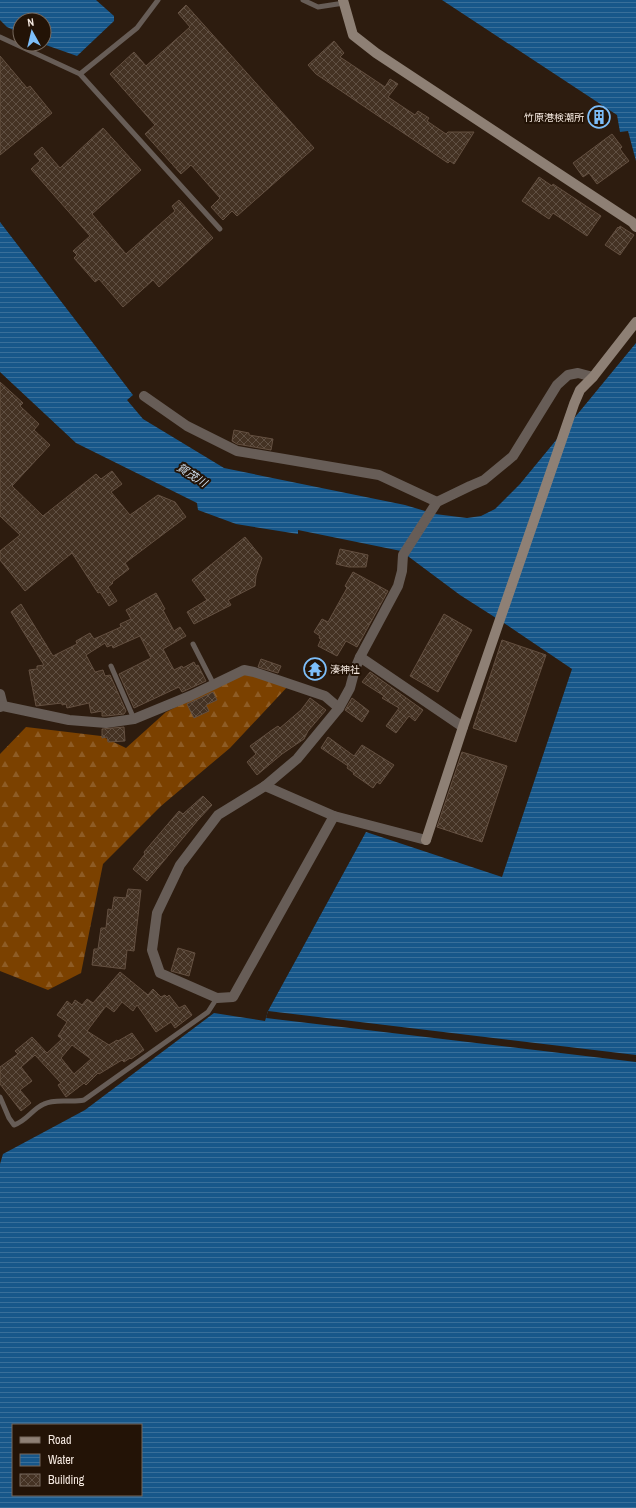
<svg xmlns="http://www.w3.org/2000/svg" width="636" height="1508" font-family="'Archivo Narrow','Noto Sans JP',sans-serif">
  <defs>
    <pattern id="forest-firs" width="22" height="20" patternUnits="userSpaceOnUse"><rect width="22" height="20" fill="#7b4100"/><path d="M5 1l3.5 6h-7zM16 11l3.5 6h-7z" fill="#8e5c25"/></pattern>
    <pattern id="water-rules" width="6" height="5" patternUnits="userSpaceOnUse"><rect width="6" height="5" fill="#17578a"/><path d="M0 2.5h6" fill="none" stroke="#396f9a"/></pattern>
    <pattern id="building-cross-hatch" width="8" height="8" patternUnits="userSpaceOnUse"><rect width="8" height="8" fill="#443223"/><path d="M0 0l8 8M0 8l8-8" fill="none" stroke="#605043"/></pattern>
  </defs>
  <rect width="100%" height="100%" fill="#2d1c0f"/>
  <!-- forest -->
  <polygon fill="url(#forest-firs)" points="242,674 290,684 230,748 161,806 103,864 81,973 48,990 0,971 0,754 26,727 101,736 126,748 166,712"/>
  <!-- water -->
  <g fill="url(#water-rules)" fill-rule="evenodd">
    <polygon points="0,0 96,0 114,16 114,21 77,56 43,44 44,20 20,20 20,33 7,27 0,20"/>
    <polygon points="442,0 636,0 636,161 628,131 620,132 617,115"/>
    <path d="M 0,222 L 133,395 L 127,400 L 143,419 L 224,468 L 405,505 L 435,514 L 467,518 L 481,516 L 495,509 L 520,484 L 636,343 L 636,1508 L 0,1508 L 0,1164 L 3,1154 L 85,1110 L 214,1013 L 265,1021 L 268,1011 L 366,832 L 502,877 L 572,669 L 507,625 L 460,595 L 401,551 L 298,530 L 298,534 L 236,524 L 198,510 L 197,503 L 76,443 L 0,372 ZM 13,1425 L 141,1425 L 141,1495 L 13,1495 Z"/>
  </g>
  <!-- pier -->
  <polygon fill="#2d1c0f" points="268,1011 636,1055 636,1062 266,1018"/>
  <!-- building -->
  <g fill="url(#building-cross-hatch)" stroke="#645041" fill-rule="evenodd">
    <polygon points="186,5 314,148 237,216 232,211 223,220 211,207 220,198 191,165 181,174 145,134 155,125 110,74 134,52 146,66 190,27 178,13"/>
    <polygon points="334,41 344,53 340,57 385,87 390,79 398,84 388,97 415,115 418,111 429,118 427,121 446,134 448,132 474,132 454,164 450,161 448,163 316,74 308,65"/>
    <polygon points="0,56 27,88 30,86 52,113 0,155"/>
    <polygon points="103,128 141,170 92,214 126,254 175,211 172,206 179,200 213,238 159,287 153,280 123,307 99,279 95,282 74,258 77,255 73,251 90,236 31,169 40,161 34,154 42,147 60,168"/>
    <polygon points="612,134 622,147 620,149 629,161 597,184 589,173 583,177 573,163"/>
    <polygon points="539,177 552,186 553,184 601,216 587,236 553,213 549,219 522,201"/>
    <polygon points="620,226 634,235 620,255 605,245 618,227 619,228"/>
    <polygon points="0,382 23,403 20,406 39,424 34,430 50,445 12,486 43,516 96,474 101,479 112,471 122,484 111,492 130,515 158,495 175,502 186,517 125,563 129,569 112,582 113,583 108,587 117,601 109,606 100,592 98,593 72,553 25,591 0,560 0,551 20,535 0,516"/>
    <polygon points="234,430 249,433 249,435 273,439 271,450 237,444 232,441"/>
    <polygon points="245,537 262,558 256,576 255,586 228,600 231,605 194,624 187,612 207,600 192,580"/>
    <polygon points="340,549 368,555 366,567 349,567 336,564"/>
    <polygon points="353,572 388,591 357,647 346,641 337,656 318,646 321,639 319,638 320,636 314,632 322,619 328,622 347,588 345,586"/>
    <polygon points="156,593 165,609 163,610 174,631 180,627 186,636 163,649 174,670 182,666 183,668 194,662 196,666 198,665 206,681 182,692 179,687 134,708 119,674 151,658 140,636 113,648 112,645 107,647 105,643 86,655 95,672 103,670 105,676 110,675 126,711 124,714 106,716 102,716 102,711 91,713 89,703 67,708 66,704 62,705 62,703 36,706 29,670 37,669 37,666 44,665 11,612 21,604 53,656 77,644 76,641 90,633 94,639 121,627 120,624 131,619 126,610"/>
    <polygon points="444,614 472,630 438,692 410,676"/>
    <polygon points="502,640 546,655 516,742 473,728"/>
    <polygon points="261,659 281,666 278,673 258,667"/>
    <polygon points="370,672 423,710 415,721 409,716 396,733 386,726 399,708 382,698 384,696 362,682"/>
    <polygon points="213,692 217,700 206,705 209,711 194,718 187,704"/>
    <polygon points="310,698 326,710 308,731 304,739 282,754 257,775 247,762 256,754 250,746 272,730 278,726 280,728 301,710"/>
    <polygon points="352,698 369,711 362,722 345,710"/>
    <polygon points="124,727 125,741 108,742 107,737 102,738 102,729"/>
    <polygon points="328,737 354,756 362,745 394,765 380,784 377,782 373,788 353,774 354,773 347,768 348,766 321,748"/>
    <polygon points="462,752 507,766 482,842 437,827"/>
    <polygon points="203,796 212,805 198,820 147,881 133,869 145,854 144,852 179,811 183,814"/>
    <polygon points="128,889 141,890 134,951 127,950 125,969 92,965 94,949 98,949 101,928 106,928 108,909 112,910 114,897 126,898"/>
    <polygon points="178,948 195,953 189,976 171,971"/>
    <path d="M 120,972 L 148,995 L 153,989 L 161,997 L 165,995 L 167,997 L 169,995 L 179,1008 L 185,1005 L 192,1015 L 175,1028 L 171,1022 L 156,1032 L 137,1005 L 133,1011 L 122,1002 L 114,1012 L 106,1006 L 87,1031 L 109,1045 L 117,1040 L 118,1041 L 132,1033 L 144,1050 L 131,1059 L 130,1058 L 124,1062 L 122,1060 L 99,1074 L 98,1073 L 86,1085 L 84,1083 L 66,1097 L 58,1085 L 61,1083 L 35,1055 L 21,1067 L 32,1081 L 20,1090 L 31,1103 L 21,1111 L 0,1084 L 0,1067 L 18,1054 L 15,1051 L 32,1037 L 47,1053 L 62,1039 L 58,1036 L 67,1022 L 57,1015 L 67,1001 L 72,1005 L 75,1000 L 82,1005 L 87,999 L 93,1003 ZM 72,1045 L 91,1059 L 74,1074 L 61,1058 Z"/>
  </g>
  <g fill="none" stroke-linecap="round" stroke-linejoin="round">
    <!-- lane -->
    <g stroke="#675d57" stroke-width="5">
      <polyline points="303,0 318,7 344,3"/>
      <polyline points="0,37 80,74 137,28 158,0"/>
      <polyline points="80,74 220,229"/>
      <polyline points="193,644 214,685"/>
      <polyline points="111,666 134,719"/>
      <path d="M 0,1097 L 9,1118 L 14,1125 C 27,1121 32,1109 44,1104 C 55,1098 71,1103 84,1100 L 208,1012 L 217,998"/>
    </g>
    <!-- street -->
    <g stroke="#675d57" stroke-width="10">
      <polyline points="144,396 187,426 237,451 379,475 437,502"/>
      <polyline points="360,657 463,727"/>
      <polyline points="0,694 3,706"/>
      <polyline points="0,707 3,706 69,720 106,723 134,719 190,696 244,670 254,672 325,696 339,708"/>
      <polyline points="265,786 334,816 426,840"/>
      <polyline points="334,816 233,997 217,998 160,973 152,950 157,913 180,865 218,815 265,786 297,759 339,708 350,688 355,669 360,657 398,586 402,571 403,555 437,502 470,486 484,480 513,456 557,385 568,375 578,373 593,377"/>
    </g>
    <!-- secondary -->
    <g stroke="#8e8075" stroke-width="10">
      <polyline points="343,0 353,35 376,53 632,222 636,227"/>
      <polyline points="426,840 463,727 574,404 580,390 593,377 636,322"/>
    </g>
  </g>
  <!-- icons -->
  <defs>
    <g id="building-ring" transform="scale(1.15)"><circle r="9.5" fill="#231306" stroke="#7dbef9" stroke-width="1.5"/><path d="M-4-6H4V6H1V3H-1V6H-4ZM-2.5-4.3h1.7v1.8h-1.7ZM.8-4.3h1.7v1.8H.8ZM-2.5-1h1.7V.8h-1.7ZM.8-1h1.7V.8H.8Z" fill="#7dbef9"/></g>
    <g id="temple-ring" transform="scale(1.15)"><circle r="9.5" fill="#231306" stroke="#7dbef9" stroke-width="1.5"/><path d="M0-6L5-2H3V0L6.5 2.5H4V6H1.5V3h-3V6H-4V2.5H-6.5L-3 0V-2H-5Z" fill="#7dbef9"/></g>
  </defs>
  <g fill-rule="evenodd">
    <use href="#building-ring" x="599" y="117"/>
    <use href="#temple-ring" x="315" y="669"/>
  </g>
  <g text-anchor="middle" stroke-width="4" stroke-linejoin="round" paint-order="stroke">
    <!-- poi labels -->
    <g font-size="10" fill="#f5e9e0" stroke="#231306" text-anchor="end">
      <text x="584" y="121">竹原港検潮所</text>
      <text x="330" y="673" text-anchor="start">湊神社</text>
    </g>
    <!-- water labels -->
    <g font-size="11" font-style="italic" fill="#cfdfee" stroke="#231306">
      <text transform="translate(192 475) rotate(33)" y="4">賀茂川</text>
    </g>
  </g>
  <!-- legend -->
  <rect x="12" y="1424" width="130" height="72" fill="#231306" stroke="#77695d"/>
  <rect x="20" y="1437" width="20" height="6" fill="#8e8075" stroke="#77695d"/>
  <text x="48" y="1444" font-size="12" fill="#f5e9e0">Road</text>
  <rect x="20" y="1454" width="20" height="12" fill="url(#water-rules)" stroke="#77695d"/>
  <text x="48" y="1464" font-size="12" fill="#f5e9e0">Water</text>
  <rect x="20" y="1474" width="20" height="12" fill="url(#building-cross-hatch)" stroke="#77695d"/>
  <text x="48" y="1484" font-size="12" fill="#f5e9e0">Building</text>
  <!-- north arrow -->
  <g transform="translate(32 32) rotate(352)"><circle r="19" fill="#231306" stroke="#77695d"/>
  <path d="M0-3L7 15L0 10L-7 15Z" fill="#7dbef9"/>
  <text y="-6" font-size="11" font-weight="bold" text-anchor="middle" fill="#f5e9e0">N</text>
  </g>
</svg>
